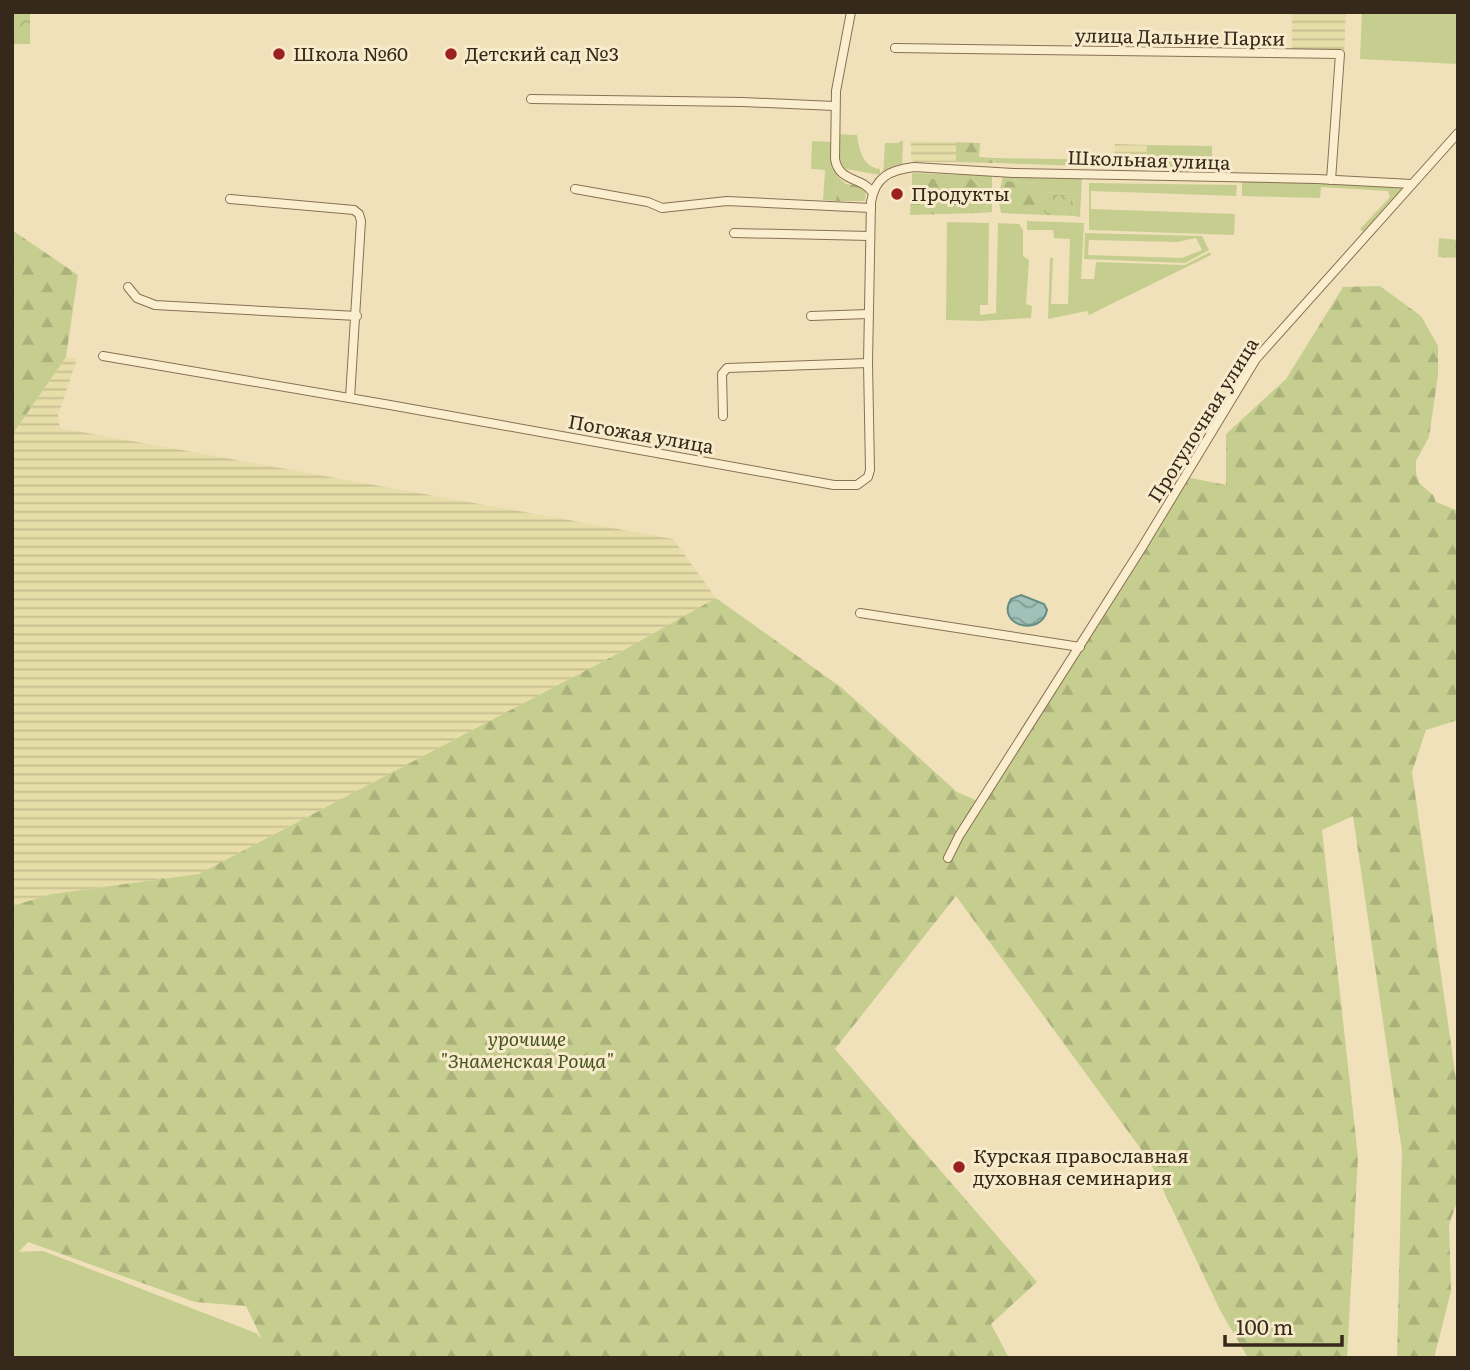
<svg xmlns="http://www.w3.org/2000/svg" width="1470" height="1370" font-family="Literata,serif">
  <defs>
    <pattern id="farmland-rules" width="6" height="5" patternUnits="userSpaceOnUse" patternTransform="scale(1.75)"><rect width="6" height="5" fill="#e6dda8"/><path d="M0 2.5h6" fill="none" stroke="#c6be90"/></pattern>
    <pattern id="forest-firs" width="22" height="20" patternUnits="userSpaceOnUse" patternTransform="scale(1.75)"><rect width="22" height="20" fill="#c6ce8f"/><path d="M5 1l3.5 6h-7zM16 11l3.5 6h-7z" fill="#abb17b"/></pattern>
    <pattern id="park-crowns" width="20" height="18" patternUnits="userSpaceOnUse" patternTransform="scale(1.75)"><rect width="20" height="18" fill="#c6ce8f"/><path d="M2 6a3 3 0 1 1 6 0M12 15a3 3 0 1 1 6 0" fill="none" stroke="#abb17b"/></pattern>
    <pattern id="water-waves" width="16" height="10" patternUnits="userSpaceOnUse" patternTransform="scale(1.75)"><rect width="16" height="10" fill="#9fc1b7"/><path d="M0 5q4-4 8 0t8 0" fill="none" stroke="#829d94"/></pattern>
  </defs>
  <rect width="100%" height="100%" fill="#f0e1bb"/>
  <!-- farmland -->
  <g fill="url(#farmland-rules)">
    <polygon points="1292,12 1346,12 1344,54 1292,53"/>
    <polygon points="911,141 956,142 956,162 914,162 911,159"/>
    <polygon points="1115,144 1147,145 1146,167 1114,167"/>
    <polygon points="66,357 77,359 58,415 60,428 673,539 716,598 617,654 199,874 52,894 12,906 12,435"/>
  </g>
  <!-- grass -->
  <g fill="#c6ce8f" fill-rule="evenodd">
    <polygon points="1362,12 1458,12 1458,64 1360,59"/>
    <path d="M 838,134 L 857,135 C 859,150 863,167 880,169 L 880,175 L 841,168 L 839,165 Z"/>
    <polygon points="812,141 830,142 832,146 832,159 838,177 836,201 823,200 825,170 811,169"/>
    <polygon points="900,141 903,141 902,169 883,176 885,143 899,143"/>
    <polygon points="1147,145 1212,146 1212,169 1146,167"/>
    <polygon points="994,158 1115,160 1114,167 995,163"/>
    <polygon points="912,173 992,176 992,212 981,213 988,210 979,184 972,179 912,179"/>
    <polygon points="1003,174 1082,177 1080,217 1073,216 1074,194 1041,192 1042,183 1002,181"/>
    <polygon points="1242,178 1413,185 1368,236 1360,229 1390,197 1388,191 1321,187 1320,198 1242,196"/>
    <polygon points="1089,183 1237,185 1236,196 1091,191 1091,209 1235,214 1234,235 1089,230"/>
    <polygon points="1027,221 1084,223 1081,279 1094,279 1096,262 1185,265 1210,252 1211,255 1089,315 1087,311 1048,319 1050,258 1053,258 1051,304 1068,304 1070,239 1054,238 1053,230 1027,230"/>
    <polygon points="947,222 989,223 988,305 980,305 980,315 996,313 998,223 1019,224 1023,230 1023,256 1029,260 1026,304 1032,306 1031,318 979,321 946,320"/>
    <path d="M 1085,233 L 1202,236 L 1209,250 L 1185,263 L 1084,259 ZM 1196,238 L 1202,250 L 1182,258 L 1088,255 L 1089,240 L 1177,242 Z"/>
    <polygon points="43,1251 256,1333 281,1358 12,1358 12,1252"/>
  </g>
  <!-- forest -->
  <g fill="url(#forest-firs)">
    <polygon points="956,142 980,143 979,157 994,158 994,163 956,162"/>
    <polygon points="838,177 846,184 863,186 866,191 865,201 836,201"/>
    <polygon points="912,179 971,179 979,184 988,210 981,213 910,215"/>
    <polygon points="1002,181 1042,183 1042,192 1074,194 1073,216 1001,213 998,197"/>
    <polygon points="12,230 78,275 66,357 12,435"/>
    <polygon points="1380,286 1421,316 1438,346 1438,375 1429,437 1416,461 1416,473 1419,483 1433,495 1436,502 1458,511 1458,720 1426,730 1412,772 1458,1093 1458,1200 1449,1224 1451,1291 1434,1358 1397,1358 1402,1151 1353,816 1322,830 1358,1157 1347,1358 1248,1358 1220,1310 1149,1160 956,896 835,1049 1037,1282 991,1324 1009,1358 271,1358 246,1306 195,1302 28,1242 12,1259 12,906 52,894 199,874 617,654 716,598 842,688 957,792 980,802 1181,476 1226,485 1226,434 1286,379 1343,287"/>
  </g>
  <!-- park -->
  <g fill="url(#park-crowns)">
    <rect x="12" y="12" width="18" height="32"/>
    <polygon points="1045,195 1071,195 1071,214 1044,213"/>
    <polygon points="1439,238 1458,240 1458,258 1438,257"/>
  </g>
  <!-- water -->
  <path fill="url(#water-waves)" stroke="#678e85" stroke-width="2" d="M 1021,595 L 1044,604 L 1047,610 C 1041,638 995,625 1011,599 Z"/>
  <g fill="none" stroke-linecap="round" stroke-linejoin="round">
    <!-- minor casing -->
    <g stroke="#887054" stroke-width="10">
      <g id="minor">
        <path d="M 851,12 L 836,91 L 835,159 C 839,183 862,176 873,193"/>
        <polyline points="895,48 1340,54 1331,180"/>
        <polyline points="531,99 743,102 834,106"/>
        <polyline points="575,189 648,202 662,208 727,201 871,208"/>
        <polyline points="230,199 354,210 359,214 361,221 350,398"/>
        <polyline points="734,233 870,236"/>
        <polyline points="128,287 137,298 155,305 357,316"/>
        <polyline points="811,316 868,314"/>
        <path d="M 103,356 L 390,405 L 834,485 L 857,485 L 868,477 L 870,470 L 868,363 L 871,202 C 875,177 890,170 914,167 L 1013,173 L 1317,179 L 1412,184"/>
        <polyline points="723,416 722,374 727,368 868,363"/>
        <polyline points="860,613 1080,647"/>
        <polyline points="948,858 959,836 1141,549 1256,359 1458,133"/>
      </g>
    </g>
    <!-- minor -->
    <use href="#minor" stroke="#fbeece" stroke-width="8"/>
  </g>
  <!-- markers -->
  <g fill="#9a2120" stroke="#f7ebcb" stroke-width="2.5">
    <circle cx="279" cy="54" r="7"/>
    <circle cx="451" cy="54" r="7"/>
    <circle cx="897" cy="194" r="7"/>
    <circle cx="959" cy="1167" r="7"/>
  </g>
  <g text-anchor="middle" stroke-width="6" stroke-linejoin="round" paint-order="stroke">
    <!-- street labels -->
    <g font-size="19" fill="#36281a" stroke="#f7ebcb">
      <text transform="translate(1180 37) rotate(1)" y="7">улица Дальние Парки</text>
      <text transform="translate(1149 160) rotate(2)" y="7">Школьная улица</text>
      <text transform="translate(1203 420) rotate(-58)" y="7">Прогулочная улица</text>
      <text transform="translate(641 434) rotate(10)" y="7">Погожая улица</text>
    </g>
    <!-- poi labels -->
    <g font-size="19" fill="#36281a" stroke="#f7ebcb" text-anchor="start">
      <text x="293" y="61">Школа №60</text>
      <text x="465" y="61">Детский сад №3</text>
      <text x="911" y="201">Продукты</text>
      <text x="973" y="1163">Курская православная<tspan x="973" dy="22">духовная семинария</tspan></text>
    </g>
    <!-- park labels -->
    <g font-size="19" font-style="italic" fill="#46541f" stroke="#f7ebcb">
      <text x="527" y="1046">урочище<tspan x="527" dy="22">"Знаменская Роща"</tspan></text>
    </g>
  </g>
  <!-- border -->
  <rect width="1470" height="1370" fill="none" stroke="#36281a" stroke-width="28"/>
  <!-- scale -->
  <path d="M1225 1335v10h117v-10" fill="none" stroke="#36281a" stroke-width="3.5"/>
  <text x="1236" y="1335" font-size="21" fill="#36281a" stroke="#f7ebcb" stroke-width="5" paint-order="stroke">100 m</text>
</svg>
